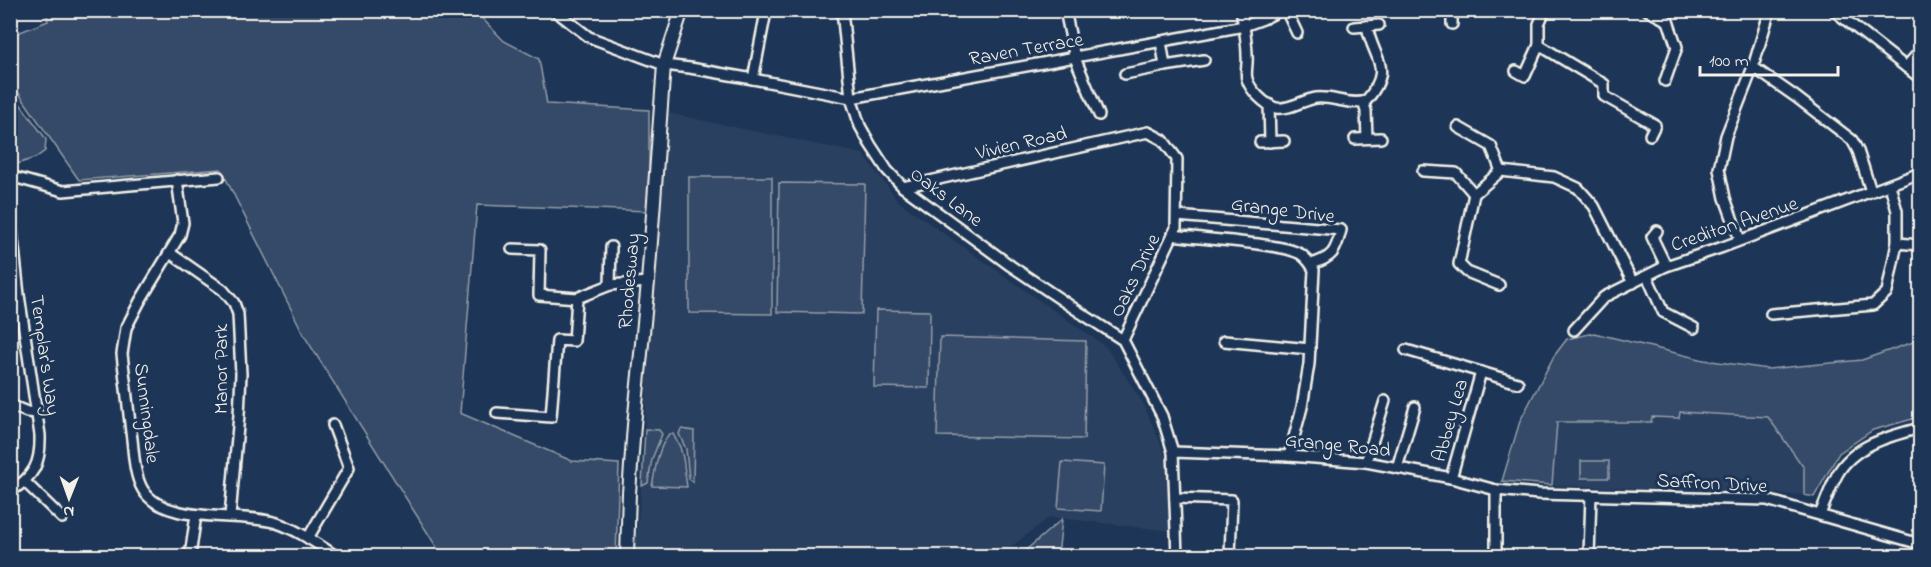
<svg xmlns="http://www.w3.org/2000/svg" width="1931" height="567" font-family="'Indie Flower',sans-serif">
  <rect width="100%" height="100%" fill="#1d3557"/>
  <filter id="ink" filterUnits="userSpaceOnUse"><feTurbulence type="fractalNoise" baseFrequency=".0167" numOctaves="2"/><feDisplacementMap in="SourceGraphic" scale="12" xChannelSelector="R" yChannelSelector="G"/><feConvolveMatrix kernelMatrix="1 2 1 2 8 2 1 2 1" color-interpolation-filters="sRGB"/></filter>
  <g filter="url(#ink)">
    <!-- built -->
    <g fill="#2a4060">
      <polygon points="668,113 863,154 899,202 1106,347 1143,403 1165,454 1171,531 1050,517 999,556 634,556 642,481 650,320"/>
      <polygon points="1680,412 1768,417 1804,468 1804,495 1552,485 1556,422 1651,422 1652,417"/>
    </g>
    <!-- green -->
    <g fill="#354a67" stroke="#949ea8" stroke-width="1.5">
      <polygon points="46,11 475,11 504,41 539,59 547,104 649,110 649,211 477,205 460,413 572,461 619,464 616,556 497,556 494,554 439,551 305,337 221,169 79,180 11,82 10,36 48,21"/>
      <polygon points="10,90 46,139 45,151 35,158 11,166"/>
      <polygon points="689,177 772,177 772,314 689,313"/>
      <polygon points="779,183 865,184 862,314 777,312"/>
      <polygon points="876,310 930,311 929,388 874,387"/>
      <polygon points="1594,333 1704,360 1768,369 1862,360 1919,340 1920,344 1920,417 1873,430 1839,453 1814,497 1804,495 1804,468 1768,417 1680,412 1679,418 1652,417 1651,422 1557,422 1552,485 1502,481 1520,421 1554,356 1567,339"/>
      <polygon points="940,337 1086,341 1084,439 937,436"/>
      <polygon points="645,429 659,430 662,434 652,459 648,483 642,486"/>
      <polygon points="681,429 694,431 693,482 689,479 686,449 679,434"/>
      <path d="M 669,434 L 673,434 L 680,447 L 683,458 L 687,487 L 652,486 C 656,467 657,450 669,434 Z"/>
      <rect x="1581" y="461" width="28" height="17"/>
      <polygon points="1062,462 1104,465 1101,511 1058,508"/>
      <polygon points="1062,519 1058,556 1019,556"/>
    </g>
    <g fill="none" stroke-linecap="round" stroke-linejoin="round">
      <!-- minor casing -->
      <g stroke="#f4f1e8" stroke-width="14">
        <g id="minor">
          <polyline points="554,10 589,37 664,65 690,68 753,79 851,98 860,126 870,144 887,170 903,187 1011,266 1081,313 1123,340 1162,416 1173,452 1177,556"/>
          <polyline points="842,10 851,98 1244,26 1263,19 1281,10"/>
          <polyline points="1065,10 1075,58 1099,115"/>
          <path d="M 1241,10 C 1244,26 1247,41 1247,56 C 1248,63 1245,73 1247,79 C 1250,90 1265,105 1276,108 C 1289,110 1303,100 1316,98 C 1333,96 1349,106 1366,101 C 1395,66 1373,61 1367,26"/>
          <polyline points="1286,10 1297,33"/>
          <polyline points="1647,10 1668,21 1677,47 1665,81"/>
          <polyline points="1833,10 1920,78"/>
          <polyline points="1452,24 1452,10"/>
          <polyline points="1354,27 1379,25"/>
          <polyline points="1539,45 1604,84 1604,96 1655,125 1650,135"/>
          <polyline points="1165,66 1204,60"/>
          <polyline points="1753,67 1796,97 1852,140 1858,151 1871,191"/>
          <polyline points="1906,67 1920,51"/>
          <polyline points="1516,71 1525,76 1539,45 1539,24 1545,10"/>
          <polyline points="1125,74 1165,66 1161,41"/>
          <polyline points="753,79 765,17"/>
          <polyline points="1363,102 1366,111 1367,138"/>
          <polyline points="1269,104 1270,142"/>
          <polyline points="1458,127 1491,146 1501,171"/>
          <polyline points="1355,139 1381,138"/>
          <polyline points="1260,142 1284,141"/>
          <polyline points="1423,171 1456,173 1474,194"/>
          <polyline points="10,176 63,191 219,177"/>
          <path d="M 177,180 L 183,223 L 180,235 L 140,301 L 126,328 L 122,354 C 125,380 128,406 131,432 C 134,450 133,473 143,490 C 166,526 240,511 277,523 C 298,530 317,544 336,556"/>
          <polyline points="903,187 1148,132 1163,140 1177,159 1176,228 1123,340"/>
          <path d="M 10,211 L 19,295 L 40,435 C 41,464 34,476 10,492"/>
          <path d="M 1177,216 L 1341,230 C 1336,251 1333,258 1311,264"/>
          <polyline points="1657,231 1652,237 1666,266"/>
          <path d="M 1173,235 C 1200,239 1285,243 1302,255 C 1307,259 1311,264 1314,270 L 1309,364 L 1302,407 L 1289,456"/>
          <polyline points="1740,240 1725,198 1719,169 1726,136 1753,67 1770,10"/>
          <polyline points="1897,243 1920,245"/>
          <polyline points="512,249 540,250 539,295 577,298 610,285 648,282"/>
          <polyline points="170,253 223,290 234,303 238,314 241,374 239,415 230,516"/>
          <polyline points="1647,276 1663,312 1694,328"/>
          <polyline points="610,285 611,247"/>
          <polyline points="1499,285 1467,272 1459,264 1474,194 1501,171 1554,177 1578,188 1594,206 1633,283"/>
          <polyline points="1771,314 1873,305 1887,292 1897,243 1897,211 1890,185"/>
          <polyline points="1574,330 1604,297 1666,266 1723,247 1920,173"/>
          <polyline points="1224,341 1310,349"/>
          <polyline points="1406,350 1481,372 1451,478"/>
          <polyline points="1481,372 1518,383"/>
          <polyline points="10,405 27,412 37,413"/>
          <polyline points="497,413 551,417 557,340 574,341 577,298"/>
          <polyline points="1173,452 1289,456 1366,462 1451,478 1496,490 1539,494 1767,500 1920,544"/>
          <polyline points="1366,462 1385,401"/>
          <polyline points="1397,468 1415,407"/>
          <polyline points="25,482 62,518"/>
          <polyline points="1175,498 1232,500 1230,556"/>
          <path d="M 1820,514 C 1826,501 1830,488 1837,475 C 1853,445 1890,436 1920,428"/>
          <polyline points="308,538 349,468 333,425"/>
          <polyline points="190,556 196,515"/>
          <polyline points="1496,556 1496,490"/>
          <polyline points="1589,556 1591,495"/>
        </g>
      </g>
      <!-- tertiary casing -->
      <g stroke="#f4f1e8" stroke-width="16">
        <polyline id="tertiary" points="627,556 629,493 634,425 648,282 664,65 682,10"/>
      </g>
      <!-- minor -->
      <use href="#minor" stroke="#1d3557" stroke-width="9"/>
      <!-- tertiary -->
      <use href="#tertiary" stroke="#1d3557" stroke-width="12"/>
    </g>
  </g>
  <g text-anchor="middle" stroke-width="6" stroke-linejoin="round" paint-order="stroke">
    <!-- street labels -->
    <g font-size="20" fill="#f4f1e8" stroke="#1d3557">
      <text transform="translate(1026 48) rotate(-10)" y="7">Raven Terrace</text>
      <text transform="translate(1021 142) rotate(-13)" y="7">Vivien Road</text>
      <text transform="translate(947 196) rotate(37)" y="7">Oaks Lane</text>
      <text transform="translate(1283 209) rotate(7)" y="7">Grange Drive</text>
      <text transform="translate(1734 223) rotate(-19)" y="7">Crediton Avenue</text>
      <text transform="translate(1134 275) rotate(-64)" y="7">Oaks Drive</text>
      <text transform="translate(628 281) rotate(-85)" y="7">Rhodesway</text>
      <text transform="translate(46 355) rotate(82)" y="7">Templar's Way</text>
      <text transform="translate(220 369) rotate(-90)" y="7">Manor Park</text>
      <text transform="translate(148 413) rotate(83)" y="7">Sunningdale</text>
      <text transform="translate(1449 420) rotate(-74)" y="7">Abbey Lea</text>
      <text transform="translate(1338 444) rotate(6)" y="7">Grange Road</text>
      <text transform="translate(1712 482) rotate(3)" y="7">Saffron Drive</text>
    </g>
  </g>
  <!-- margin -->
  <rect width="1931" height="567" fill="none" stroke="#1d3557" stroke-width="36"/>
  <rect x="18" y="18" width="1895" height="531" fill="none" stroke="#f4f1e8" stroke-width="2" filter="url(#ink)"/>
  <!-- north arrow -->
  <g transform="translate(69 498) rotate(181)" stroke="#1d3557" stroke-width="4.5" paint-order="stroke">
  <path d="M0-4.5L10 22L0 15L-10 22Z" fill="#f4f1e8"/>
  <text y="-9" font-size="16" font-weight="bold" text-anchor="middle" fill="#f4f1e8">N</text>
  </g>
  <!-- scale -->
  <path d="M1700 66v9h138v-9" fill="none" stroke="#f4f1e8" stroke-width="3"/>
  <text x="1709" y="66" font-size="18" fill="#f4f1e8" stroke="#1d3557" stroke-width="4.5" paint-order="stroke">100 m</text>
</svg>
